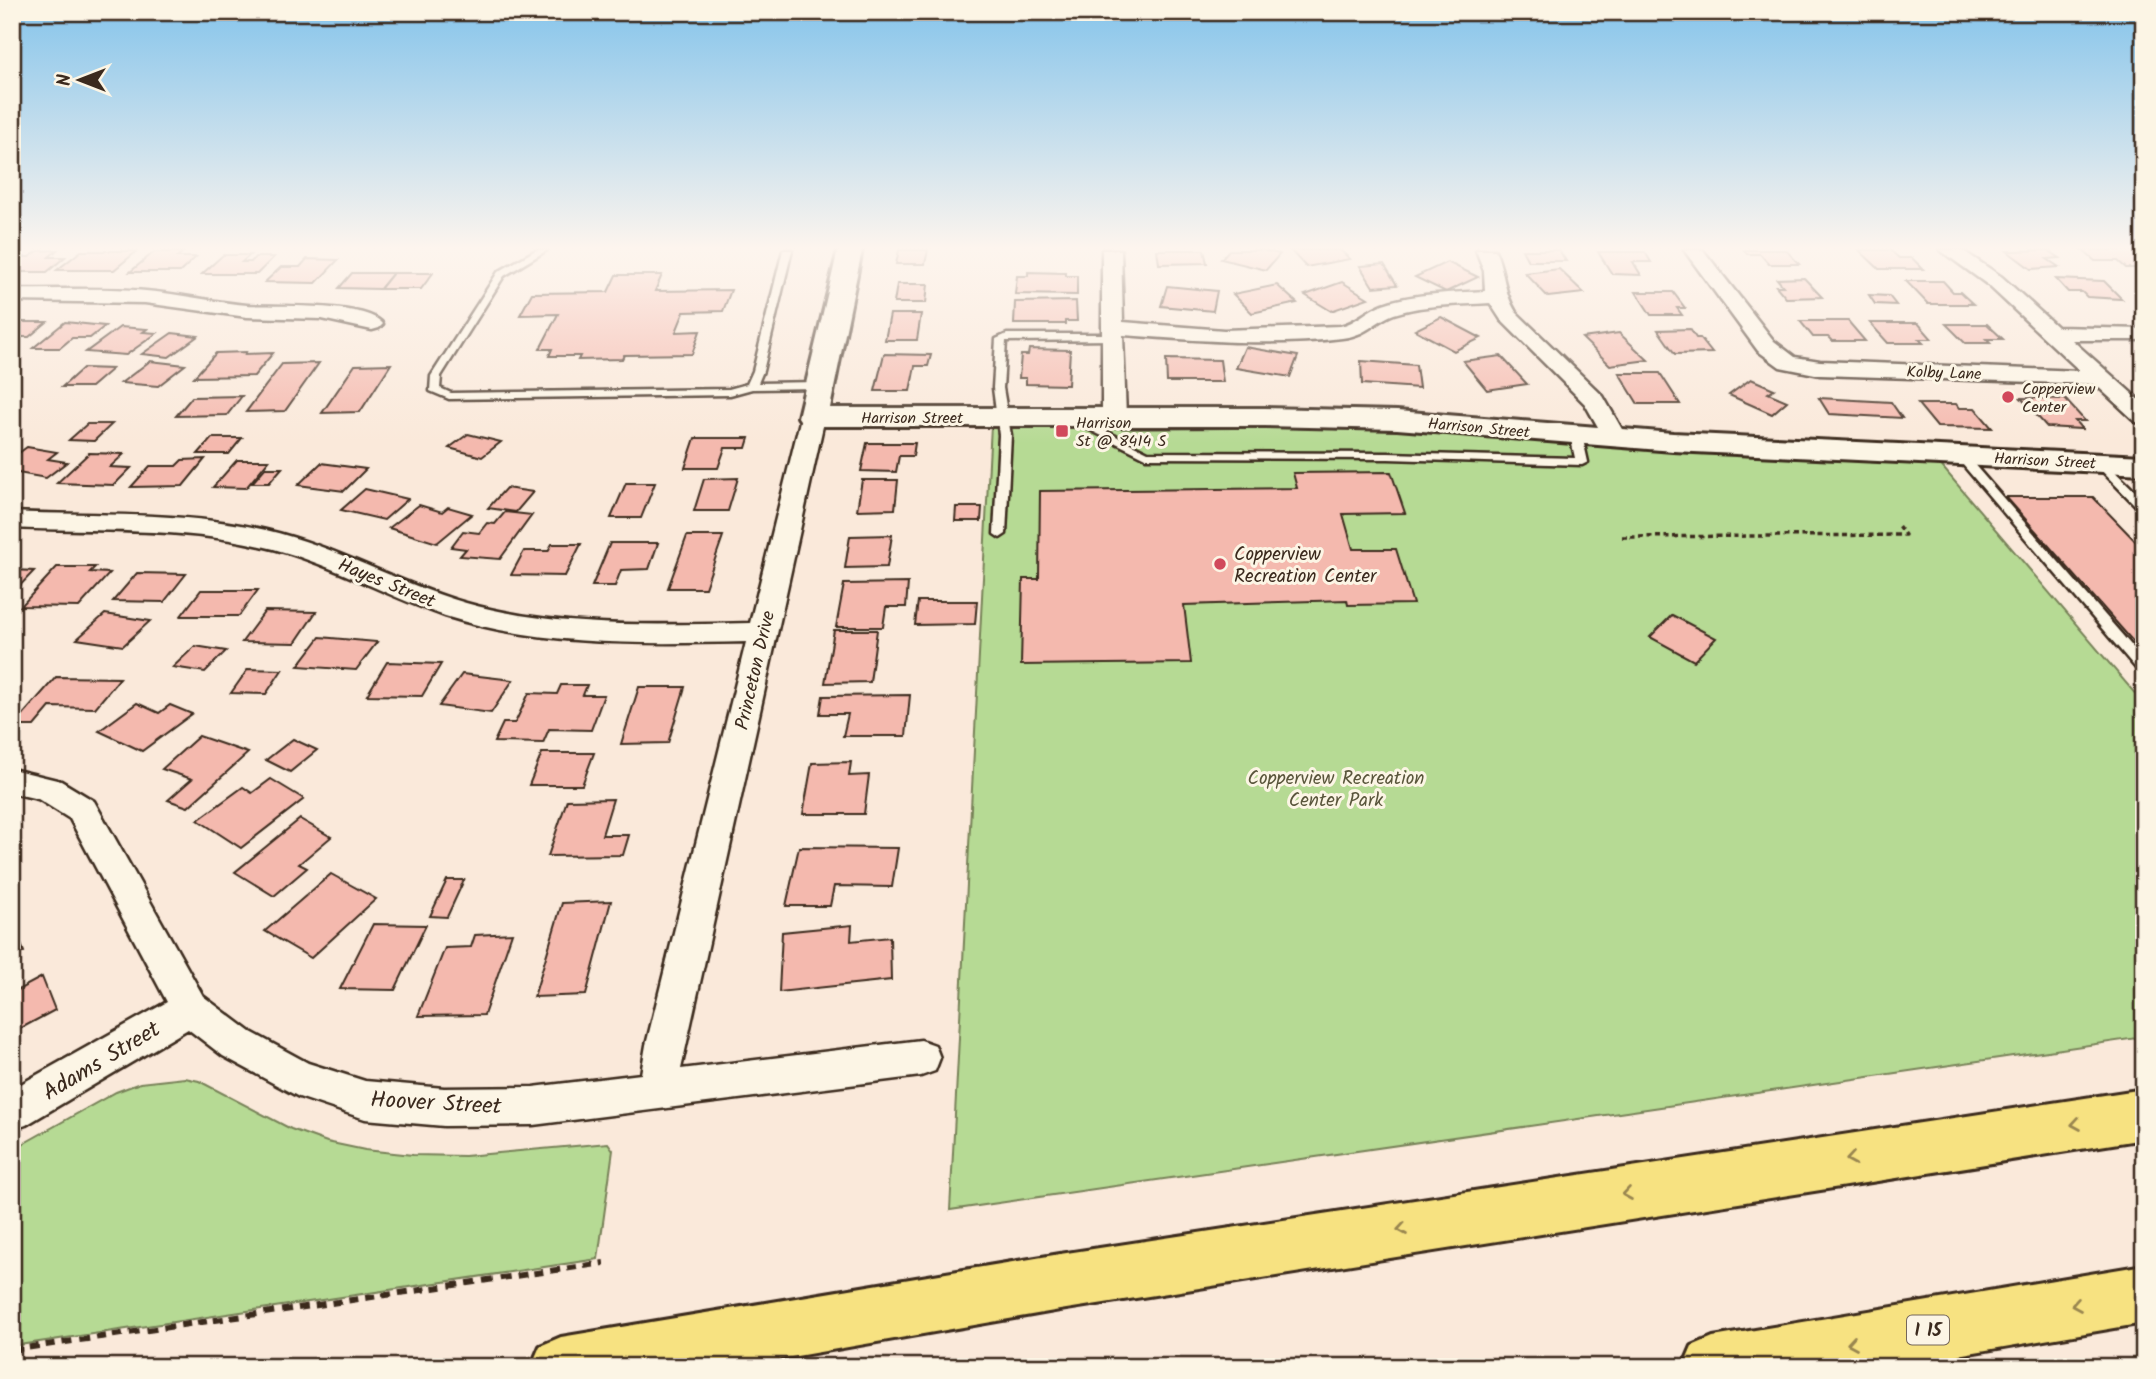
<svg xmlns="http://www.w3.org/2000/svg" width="2156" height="1379" font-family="Kalam,sans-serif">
  <rect width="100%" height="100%" fill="#fae9da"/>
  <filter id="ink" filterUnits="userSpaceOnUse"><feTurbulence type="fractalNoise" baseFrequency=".0143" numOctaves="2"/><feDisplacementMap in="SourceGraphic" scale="14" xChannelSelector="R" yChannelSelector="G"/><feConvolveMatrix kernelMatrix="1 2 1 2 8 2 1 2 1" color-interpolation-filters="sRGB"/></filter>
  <g filter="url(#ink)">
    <!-- green -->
    <g fill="#b6da94" stroke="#788259" stroke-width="2">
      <polygon points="991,425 1139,429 1326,427 1391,429 1607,447 1774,457 1939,463 2144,704 2144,1037 950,1210"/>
      <polygon points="185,1078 199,1081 291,1129 327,1142 365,1150 413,1155 465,1156 608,1143 613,1150 598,1259 12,1346 12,1150 116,1092 140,1083"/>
    </g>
    <!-- building -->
    <g fill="#f4b9ae" stroke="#3b2a1e" stroke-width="2">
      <polygon points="57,250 49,257 65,257 47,272 12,272 12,257 29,257 38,251"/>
      <polygon points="899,250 928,250 925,264 896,264"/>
      <polygon points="1157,250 1204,250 1207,263 1159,264"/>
      <polygon points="1229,250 1261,250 1280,254 1266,270 1221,259"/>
      <polygon points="1290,250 1340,250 1350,259 1306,267"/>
      <polygon points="1522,250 1559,250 1566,261 1528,261"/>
      <polygon points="1744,250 1786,250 1799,264 1769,264 1760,254 1747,254"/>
      <polygon points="1859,250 1890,250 1899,258 1912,258 1923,269 1879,269"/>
      <polygon points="2048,250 2060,258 2047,259 2059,267 2031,269 2007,251"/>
      <polygon points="2082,250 2140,250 2144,253 2144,261 2136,261 2144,268 2126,268 2118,261 2095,261"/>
      <polygon points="81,251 137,251 114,270 57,270"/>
      <polygon points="154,252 183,252 177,257 196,257 180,272 130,272"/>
      <polygon points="1598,252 1645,252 1651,262 1633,262 1641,275 1612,274"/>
      <polygon points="223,255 250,255 242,262 251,262 255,257 274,257 257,274 202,274"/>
      <polygon points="307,259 338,260 316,283 265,282 281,267 300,267"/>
      <polygon points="1447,262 1478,277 1446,292 1415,277"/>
      <polygon points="1384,264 1397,285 1373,287 1360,266"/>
      <polygon points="1559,269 1584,293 1548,297 1525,273"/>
      <polygon points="1028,272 1066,273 1066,276 1077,276 1077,295 1015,294 1017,276 1028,276"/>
      <polygon points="352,273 393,273 380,289 339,288"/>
      <polygon points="393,273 433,273 421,289 380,289"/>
      <polygon points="616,275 662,275 655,291 731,290 723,311 684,312 676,332 700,331 692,354 624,355 622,359 578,360 580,356 549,356 552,349 540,349 558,314 520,315 532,293 608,292"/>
      <polygon points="1804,278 1822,297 1786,298 1776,286 1783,286 1777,279"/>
      <polygon points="2056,279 2104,281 2122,299 2087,297 2082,292 2068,292"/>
      <polygon points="1906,281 1943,281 1953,292 1960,292 1973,304 1928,304"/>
      <polygon points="1342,282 1368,298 1331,311 1305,295"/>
      <polygon points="897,284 928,284 926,303 894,303"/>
      <polygon points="1277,285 1297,303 1252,313 1233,294"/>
      <polygon points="1167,286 1217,291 1213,311 1161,306"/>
      <polygon points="1636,292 1673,292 1685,308 1677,308 1682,315 1651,315"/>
      <polygon points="1869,295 1889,296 1896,305 1875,304"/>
      <polygon points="1076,301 1077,321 1065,321 1065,324 1014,324 1015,302"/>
      <polygon points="890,314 921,314 917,340 885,340"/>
      <polygon points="1441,317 1481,338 1454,351 1415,330"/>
      <polygon points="1800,321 1848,321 1865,341 1832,341 1828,337 1813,337"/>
      <polygon points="12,322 47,322 29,337 12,337"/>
      <polygon points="65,322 105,326 90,338 72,338 60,348 33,348"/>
      <polygon points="1870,323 1918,323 1932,339 1919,339 1923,343 1888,343"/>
      <polygon points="1946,324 1987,324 2003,339 1986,339 1990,343 1965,343"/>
      <polygon points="120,327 147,329 143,332 157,333 126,355 86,352"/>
      <polygon points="1690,329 1696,338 1700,338 1712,353 1675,354 1658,330"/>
      <polygon points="172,333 198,336 169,357 142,354"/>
      <polygon points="1619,333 1648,360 1610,365 1582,338"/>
      <polygon points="1245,347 1298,356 1290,377 1236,368"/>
      <polygon points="1029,349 1070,350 1068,385 1026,384 1026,378 1019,378 1021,355 1028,355"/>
      <polygon points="216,353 246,352 245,354 273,353 254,376 194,377"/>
      <polygon points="884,354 931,355 928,366 915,366 910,391 875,391"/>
      <polygon points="1501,356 1527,384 1487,390 1463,361"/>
      <polygon points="1166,359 1220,360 1223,382 1167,382"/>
      <polygon points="150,361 185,365 158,386 121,383"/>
      <polygon points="1361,361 1416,365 1419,388 1362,384"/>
      <polygon points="319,363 285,411 246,412 282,364"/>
      <polygon points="391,364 360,412 322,413 355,365"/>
      <polygon points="83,368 112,369 91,387 62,387"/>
      <polygon points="1619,373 1660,373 1680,404 1638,404"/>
      <polygon points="1751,379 1774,389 1768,393 1787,401 1772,414 1729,395"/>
      <polygon points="242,396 227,415 176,416 192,397"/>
      <polygon points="1819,398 1891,402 1902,418 1829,414"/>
      <polygon points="2021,398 2065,399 2085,421 2075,421 2082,429 2047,427"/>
      <polygon points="1918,404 1956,404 1959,408 1975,408 1992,428 1937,427"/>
      <polygon points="87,424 112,424 94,441 69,440"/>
      <polygon points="468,434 501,442 482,457 449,448"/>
      <polygon points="212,438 242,438 229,454 198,454"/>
      <polygon points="695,438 749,438 746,448 725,448 718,468 685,468"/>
      <polygon points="867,443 915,443 913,456 899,456 896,472 861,471"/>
      <polygon points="27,447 57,452 48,459 67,462 46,478 12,472 12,458"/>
      <polygon points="89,453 124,454 110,467 131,468 114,485 57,483"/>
      <polygon points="205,459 183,486 131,487 150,466 176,466 182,460"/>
      <polygon points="237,460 269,460 246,488 213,487"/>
      <polygon points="321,463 366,469 344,491 298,485"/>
      <polygon points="265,468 282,468 269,483 252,483"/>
      <polygon points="1391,472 1405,513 1343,514 1353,549 1396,549 1413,604 1348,605 1347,600 1184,605 1191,663 1021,665 1023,579 1039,579 1040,491 1297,488 1293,473"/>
      <polygon points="738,478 728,511 694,511 704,479"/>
      <polygon points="862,480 898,480 895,509 857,510"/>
      <polygon points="626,483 655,483 641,518 611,518"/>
      <polygon points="506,488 533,492 516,512 488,508"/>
      <polygon points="365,489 408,499 384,520 341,510"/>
      <polygon points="2006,497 2093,497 2144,550 2144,654"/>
      <polygon points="419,505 442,512 448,507 472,514 437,543 389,528"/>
      <polygon points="956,507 982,507 981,521 955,521"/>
      <polygon points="505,512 532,515 500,559 460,556 466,549 451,547 463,531 479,533 487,523 495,524"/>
      <polygon points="892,535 887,567 845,568 850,536"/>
      <polygon points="687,536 723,536 705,588 668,588"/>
      <polygon points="610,543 658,543 649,569 621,570 615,586 592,586"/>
      <polygon points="552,544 581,544 565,576 511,575 524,551 548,551"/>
      <polygon points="57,567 95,567 90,572 110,573 79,607 21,606"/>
      <polygon points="12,570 34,571 12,594"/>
      <polygon points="137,573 186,574 164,602 113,601"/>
      <polygon points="908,583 906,607 886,607 883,627 836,627 844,584"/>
      <polygon points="201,590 258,590 239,616 181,616"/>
      <polygon points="918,601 977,601 975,624 915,625"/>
      <polygon points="265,611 316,612 295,643 242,642"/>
      <polygon points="105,614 150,621 123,646 77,639"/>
      <polygon points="1672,615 1716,638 1694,661 1650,637"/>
      <polygon points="834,630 877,630 870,682 825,683"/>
      <polygon points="320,637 377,642 356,670 298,666"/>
      <polygon points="195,646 226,651 205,672 173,667"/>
      <polygon points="387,662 441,664 422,696 367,695"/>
      <polygon points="248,669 282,670 266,694 231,693"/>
      <polygon points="462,674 513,680 491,713 439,706"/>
      <polygon points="56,677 120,678 95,708 50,707 34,726 13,726"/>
      <polygon points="561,685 587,685 583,695 604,695 591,730 549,729 543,743 494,742 503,723 515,723 529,693 557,694"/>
      <polygon points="639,687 685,687 668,743 621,744"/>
      <polygon points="910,695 906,736 843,736 848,714 820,714 823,696"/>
      <polygon points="137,703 159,713 170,705 192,714 142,751 99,731"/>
      <polygon points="199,736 248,753 188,807 168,800 192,779 162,769"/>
      <polygon points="293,739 317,750 290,772 266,760"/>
      <polygon points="542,753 594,753 582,785 529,785"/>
      <polygon points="851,762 849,776 869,775 864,814 803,814 812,763"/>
      <polygon points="271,779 304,799 241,848 198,820 243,787 252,793"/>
      <polygon points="613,799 602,835 629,835 623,855 548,856 567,800"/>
      <polygon points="300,819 331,837 299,864 307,868 274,896 235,872"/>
      <polygon points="799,847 898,848 892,887 834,886 830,906 786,906"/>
      <polygon points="331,874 376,899 311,958 265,931"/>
      <polygon points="447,880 464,880 447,917 430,916"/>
      <polygon points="611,901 586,995 534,997 562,903"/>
      <polygon points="12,920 24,952 12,958"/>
      <polygon points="373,924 426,925 395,990 340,989"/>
      <polygon points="852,925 851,941 890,937 891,980 779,992 782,932"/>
      <polygon points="512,933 484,1015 418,1016 445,948 471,947 475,935"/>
      <polygon points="42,977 55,1010 12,1033 12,993"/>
    </g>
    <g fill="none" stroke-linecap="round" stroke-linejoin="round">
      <!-- lane casing -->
      <g stroke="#3b2a1e" stroke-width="5">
        <g id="lane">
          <polygon points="536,250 547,250 504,276 441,376 440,388 451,393 729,389 747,384 753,371 783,250 792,250 763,371 758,383 820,382 825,385 820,388 752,389 730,395 449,399 430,391 431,376 498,272"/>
          <polygon points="1007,334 1114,334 1119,337 1114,340 1006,341 1003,388 1011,435 1006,534 1000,538 994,534 999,435 993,388 996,339"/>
          <polygon points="1074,415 1148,452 1388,453 1575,458 1570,435 1576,432 1582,435 1588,462 1582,465 1388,459 1146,458 1070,420 1069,418"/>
          <polygon points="1961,453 1965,454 2144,660 2144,674 2139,672 1957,458 1955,456"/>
          <polygon points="2100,460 2104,461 2144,500 2144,511 2140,510 2096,465 2094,463"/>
        </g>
      </g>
      <!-- street casing -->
      <g stroke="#3b2a1e" stroke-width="5">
        <g id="street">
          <path d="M 1102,250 L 1121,250 L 1123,322 L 1224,330 L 1340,326 C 1356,323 1367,310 1383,304 C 1415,293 1452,293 1485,291 L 1484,271 L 1476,250 L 1495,250 C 1505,273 1503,291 1516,312 L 1603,396 L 1627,438 L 1623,443 L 1607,443 L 1585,404 L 1501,320 L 1490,303 C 1459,305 1424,304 1394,314 C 1373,322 1368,335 1342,338 C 1271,347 1194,340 1123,335 L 1126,417 L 1122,422 L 1106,422 L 1102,417 Z"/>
          <polygon points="1684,250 1703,250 1774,341 1795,357 1820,361 2080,371 1988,285 1940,250 1962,250 2002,277 2057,327 2144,329 2144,339 2137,340 2072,340 2144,404 2144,424 2136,422 2095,384 1820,375 1780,367 1758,351"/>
          <path d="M 12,289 C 57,290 102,287 146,291 C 180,294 213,302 247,305 C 274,307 367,302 383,324 L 379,328 L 372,330 L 322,319 L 247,317 L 145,303 L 12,301 Z"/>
          <path d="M 813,410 L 821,412 L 825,417 L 681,1069 L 921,1040 L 935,1045 L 940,1058 L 935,1071 L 921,1076 L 533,1125 L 444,1126 L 365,1119 L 299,1097 L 223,1056 L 188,1029 L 26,1125 L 12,1130 L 12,1089 L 167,1002 L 70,819 L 38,799 L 12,793 L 12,769 L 61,781 L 94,801 L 203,996 L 251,1032 L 308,1063 L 365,1081 L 444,1088 L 533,1087 L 641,1074 L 646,1045 L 746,642 C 645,644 542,647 445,616 C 383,595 325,560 261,546 C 180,527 95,532 12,528 L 12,512 C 97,516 183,511 266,530 C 336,546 397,583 466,603 C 558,629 656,625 750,623 L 801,417 L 805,412 Z"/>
        </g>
      </g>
      <!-- secondary casing -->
      <g stroke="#3b2a1e" stroke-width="6">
        <polygon id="secondary" points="838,250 862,250 830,408 1264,408 1397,411 1673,433 2144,456 2144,474 1673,451 1397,429 1264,426 813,426 802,423 798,417"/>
      </g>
      <!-- highway casing -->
      <g stroke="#3b2a1e" stroke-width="6">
        <g id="highway">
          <polygon points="2144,1089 2144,1139 1060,1310 734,1367 531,1367 540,1346 561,1337 1060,1254"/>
          <polygon points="2144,1265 2144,1323 1887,1367 1683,1367 1692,1346 1713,1337"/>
        </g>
      </g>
      <!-- path-far1 -->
      <polyline stroke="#3b2a1e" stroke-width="3.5" stroke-dasharray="5 3.5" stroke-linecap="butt" points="1622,537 1905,535 1897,524"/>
      <!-- path -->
      <polyline stroke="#3b2a1e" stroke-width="6" stroke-dasharray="10 7" stroke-linecap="butt" points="12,1350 604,1263"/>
      <!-- lane -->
      <use href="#lane" fill="#fcf5e5" fill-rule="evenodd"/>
      <!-- street -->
      <use href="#street" fill="#fcf5e5" fill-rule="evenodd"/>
      <!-- secondary -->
      <use href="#secondary" fill="#fcf5e5" fill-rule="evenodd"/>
      <!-- highway -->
      <use href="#highway" fill="#f7e281" fill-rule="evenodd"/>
    </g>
    <!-- one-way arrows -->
    <defs><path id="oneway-chevron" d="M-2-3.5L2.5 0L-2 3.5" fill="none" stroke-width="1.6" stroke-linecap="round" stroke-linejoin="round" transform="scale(1.75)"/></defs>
    <g stroke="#998650">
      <use href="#oneway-chevron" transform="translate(2076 1124) rotate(171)"/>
      <use href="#oneway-chevron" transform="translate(1851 1159) rotate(171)"/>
      <use href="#oneway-chevron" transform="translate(1627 1194) rotate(171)"/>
      <use href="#oneway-chevron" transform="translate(1402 1229) rotate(171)"/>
      <use href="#oneway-chevron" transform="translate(2076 1305) rotate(170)"/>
      <use href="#oneway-chevron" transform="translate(1852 1343) rotate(170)"/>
    </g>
  </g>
  <!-- sky -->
  <linearGradient id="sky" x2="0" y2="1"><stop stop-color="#85c4eb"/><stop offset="0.56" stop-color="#fdf5ee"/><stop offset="1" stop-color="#fdf5ee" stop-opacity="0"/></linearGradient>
  <rect width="2156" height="443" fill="url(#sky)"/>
  <!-- markers -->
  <g fill="#d1495b" stroke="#fcf5e5" stroke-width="2.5">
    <circle cx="2008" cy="397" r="7"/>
    <rect x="1055" y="424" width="14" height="14" rx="3.5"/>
    <circle cx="1220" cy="564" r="7"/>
  </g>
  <g text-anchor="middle" stroke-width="6" stroke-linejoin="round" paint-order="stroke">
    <!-- far-street labels -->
    <g font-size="16" fill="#3b2a1e" stroke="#fcf5e5">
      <text transform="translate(1944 372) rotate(2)" y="6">Kolby Lane</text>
      <text x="912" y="423">Harrison Street</text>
      <text transform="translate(1479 427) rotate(5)" y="6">Harrison Street</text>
      <text transform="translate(2045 460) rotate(3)" y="6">Harrison Street</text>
    </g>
    <!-- far-poi labels -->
    <g font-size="16" fill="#3b2a1e" stroke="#fcf5e5" text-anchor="start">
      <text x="2022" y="394">Copperview<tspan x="2022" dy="18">Center</tspan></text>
      <text x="1076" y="428">Harrison<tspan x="1076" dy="18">St @ 8414 S</tspan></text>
    </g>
    <!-- shield labels -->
    <rect fill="#fcf5e5" stroke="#75675a" stroke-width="2" x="1907" y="1315.5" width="42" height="29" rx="5"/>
    <g font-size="18" font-weight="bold" fill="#3b2a1e">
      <text x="1928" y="1336">I 15</text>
    </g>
    <!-- poi labels -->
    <g font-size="19" fill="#3b2a1e" stroke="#fcf5e5" text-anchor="start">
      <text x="1234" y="560">Copperview<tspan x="1234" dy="22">Recreation Center</tspan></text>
    </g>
    <!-- street labels -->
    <g font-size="19" fill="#3b2a1e" stroke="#fcf5e5">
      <text transform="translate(387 582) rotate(22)" y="7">Hayes Street</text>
      <text transform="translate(754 670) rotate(-77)" y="7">Princeton Drive</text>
    </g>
    <!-- park labels -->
    <g font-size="19" fill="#5a563c" stroke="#fcf5e5">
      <text x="1336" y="784">Copperview Recreation<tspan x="1336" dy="22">Center Park</tspan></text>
    </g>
    <!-- near-street labels -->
    <g font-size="23" fill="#3b2a1e" stroke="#fcf5e5">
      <text transform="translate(101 1060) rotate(-31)" y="8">Adams Street</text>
      <text transform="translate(436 1102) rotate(3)" y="8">Hoover Street</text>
    </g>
  </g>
  <!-- margin -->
  <rect width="2156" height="1379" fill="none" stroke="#fcf5e5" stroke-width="42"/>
  <rect x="21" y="21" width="2114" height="1337" fill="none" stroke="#3b2a1e" stroke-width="2.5" filter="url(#ink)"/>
  <!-- north arrow -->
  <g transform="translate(80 80) rotate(270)" stroke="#fcf5e5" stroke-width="5" paint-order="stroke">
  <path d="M0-5L12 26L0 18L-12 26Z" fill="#3b2a1e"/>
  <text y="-10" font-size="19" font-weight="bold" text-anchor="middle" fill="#3b2a1e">N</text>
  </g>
</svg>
